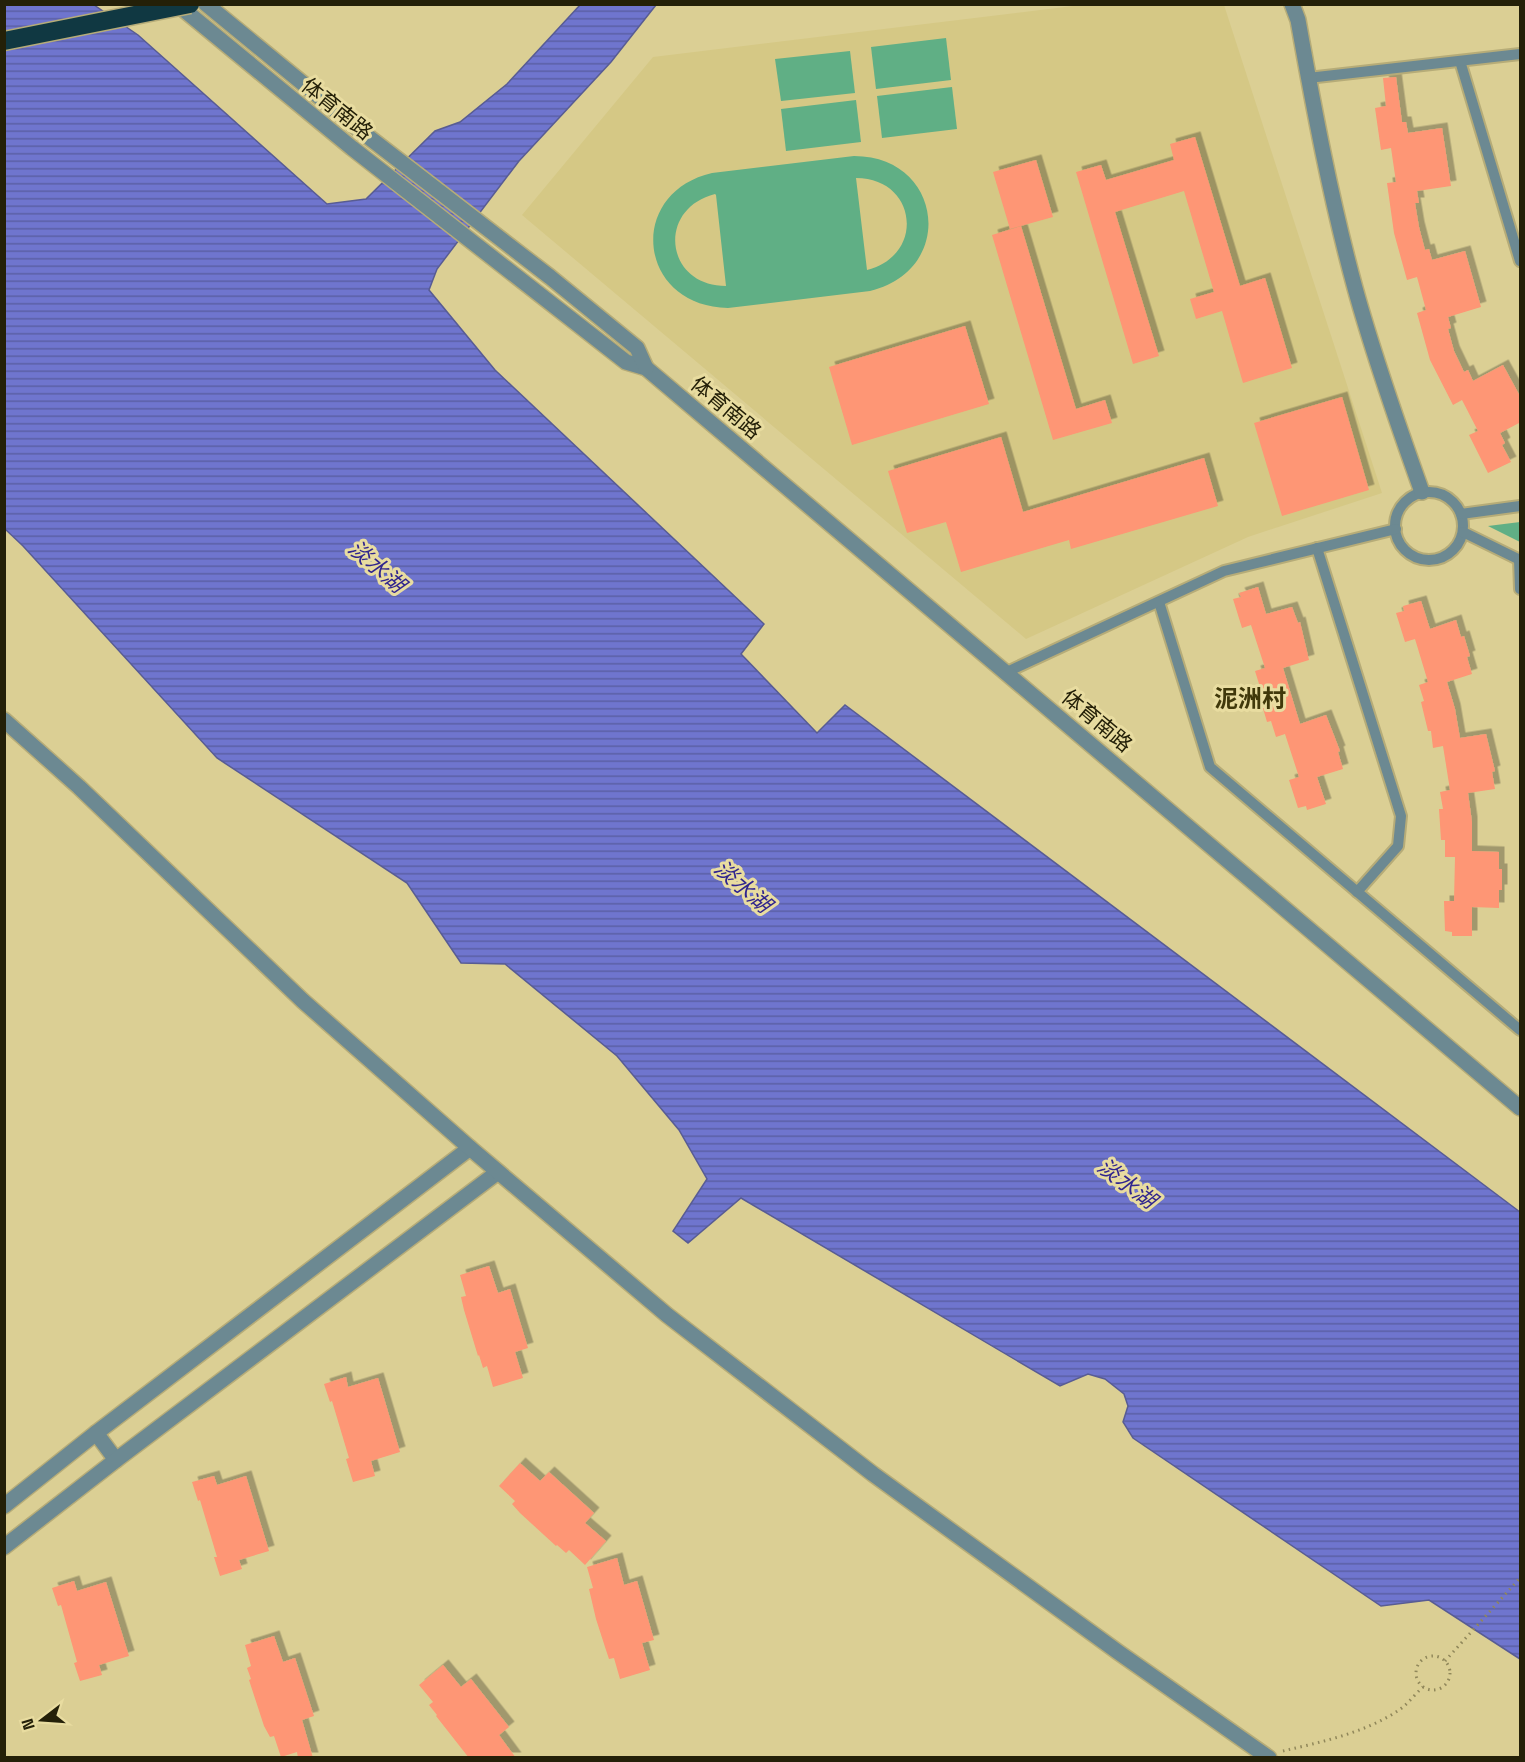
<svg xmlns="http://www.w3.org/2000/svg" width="1525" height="1762" font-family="'Space Grotesk','Noto Sans SC',sans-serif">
  <defs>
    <pattern id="water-rules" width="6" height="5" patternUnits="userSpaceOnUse" patternTransform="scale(1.5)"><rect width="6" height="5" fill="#6f75ce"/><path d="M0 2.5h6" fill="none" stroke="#5b60a5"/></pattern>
    <filter id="shadow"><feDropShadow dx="5.5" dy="-5.5" stdDeviation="0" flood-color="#0004"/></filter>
  </defs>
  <rect width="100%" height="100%" fill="#dbcf94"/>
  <!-- built -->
  <polygon fill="#d5c885" points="1081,5 1224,5 1382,493 1248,537 1026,639 522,215 653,57"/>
  <!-- garden -->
  <g fill="#60af85" fill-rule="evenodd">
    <polygon points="946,38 951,80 876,89 871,47"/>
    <polygon points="850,51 855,93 781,101 775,59"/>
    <polygon points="952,87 957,129 882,138 877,96"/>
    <polygon points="856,100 861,142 786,151 781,109"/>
    <path d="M 854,156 C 943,156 957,270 870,291 L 728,308 C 637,306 626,193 712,173 ZM 856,178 C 917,178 926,255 867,270 ZM 715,194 L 716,195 L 726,286 C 665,286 656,209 715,194 Z"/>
    <polygon points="1520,522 1520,542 1488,526"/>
  </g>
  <!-- water -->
  <polygon fill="url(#water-rules)" stroke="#585c93" stroke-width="1.5" points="4,5 94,5 138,35 327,204 366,199 435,131 460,122 507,84 580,5 656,5 611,62 519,161 437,269 429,290 495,370 764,624 741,654 817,733 845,705 1520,1212 1520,1659 1429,1600 1381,1606 1133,1438 1123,1422 1128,1406 1124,1394 1105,1379 1088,1374 1060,1386 741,1198 688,1243 673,1231 707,1179 679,1130 617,1056 505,964 461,963 407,883 217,758 23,546 5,529"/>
  <!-- building -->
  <g fill="#fe9674" filter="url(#shadow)">
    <polygon points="1396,77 1402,122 1406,122 1408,133 1442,128 1451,186 1417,191 1419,203 1415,203 1419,227 1425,250 1429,249 1432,260 1465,251 1481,307 1448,317 1451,328 1448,329 1454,351 1464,372 1468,370 1473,381 1503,365 1521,398 1521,422 1500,433 1505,443 1502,445 1511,462 1488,473 1469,435 1478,431 1462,400 1453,405 1430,360 1417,313 1426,310 1417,277 1407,280 1394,233 1387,183 1396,182 1391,148 1381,150 1375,108 1386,106 1383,78"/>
    <polygon points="1195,137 1240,286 1265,278 1292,368 1243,383 1222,311 1196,319 1190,299 1214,292 1184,191 1115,212 1159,356 1133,364 1076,172 1101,165 1106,180 1174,160 1170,144"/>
    <polygon points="1036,160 1053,217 1010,229 993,172"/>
    <polygon points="1021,226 1076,409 1105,400 1112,423 1053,440 992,235"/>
    <polygon points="965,326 989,404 852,445 829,367"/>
    <polygon points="1342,397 1369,490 1282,516 1254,423"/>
    <polygon points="1001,437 1023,512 1204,458 1218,506 1071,549 1069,540 961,572 946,522 907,533 888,471"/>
    <polygon points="1258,587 1266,614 1292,607 1298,623 1300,622 1309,660 1283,668 1300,724 1326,715 1340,751 1338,752 1343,769 1317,777 1326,804 1307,810 1306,806 1298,808 1289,780 1299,777 1285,734 1276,737 1271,721 1267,722 1257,688 1260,687 1255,671 1265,668 1251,625 1242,628 1233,599 1241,597 1239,593"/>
    <polygon points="1421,601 1430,629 1456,620 1461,637 1464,636 1470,656 1467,657 1472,674 1447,682 1455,709 1460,738 1486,734 1495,771 1492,772 1495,789 1468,793 1472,822 1472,851 1499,852 1499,869 1502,869 1502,890 1499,890 1499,908 1472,907 1472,936 1452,936 1452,932 1445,931 1444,901 1454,901 1455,857 1445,857 1445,840 1441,840 1439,809 1443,809 1440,792 1450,790 1443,746 1433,748 1431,731 1428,731 1421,702 1424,701 1419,685 1428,682 1415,639 1405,642 1396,613 1404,611 1403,606"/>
    <polygon points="489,1266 498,1293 510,1289 528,1348 515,1352 523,1378 493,1387 487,1366 483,1368 479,1355 478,1356 464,1310 461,1297 466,1296 460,1275"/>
    <polygon points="346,1377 348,1387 378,1378 400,1452 371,1461 375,1476 353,1482 346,1459 349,1458 332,1401 330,1402 324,1384"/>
    <polygon points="520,1463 540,1481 549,1472 594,1513 585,1523 606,1541 585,1565 569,1550 566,1553 557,1545 556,1546 520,1513 512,1504 515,1501 499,1486"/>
    <polygon points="214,1476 217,1485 246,1476 269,1551 239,1560 242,1569 220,1576 214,1557 217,1557 200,1500 198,1501 192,1482"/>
    <polygon points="617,1558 624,1585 637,1581 654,1640 642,1643 650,1670 620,1679 614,1658 609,1659 605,1647 596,1619 589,1589 593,1588 587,1567"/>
    <polygon points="74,1581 77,1591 106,1582 129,1656 99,1665 102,1675 80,1681 74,1663 77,1662 61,1605 58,1606 52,1588"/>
    <polygon points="274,1636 283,1662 295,1658 314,1716 302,1720 313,1758 298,1758 297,1752 281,1757 274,1736 270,1737 264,1726 249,1680 251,1679 247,1668 251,1666 245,1645"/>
    <polygon points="443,1665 461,1687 471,1679 509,1727 499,1735 516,1758 469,1758 436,1716 437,1715 429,1705 433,1702 419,1685"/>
  </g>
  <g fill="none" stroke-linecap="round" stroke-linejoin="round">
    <!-- service casing -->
    <g stroke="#b6ac78" stroke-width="14">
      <g id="service">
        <polyline points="1460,61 1520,261"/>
        <polyline points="1308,78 1520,54"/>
        <circle cx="1429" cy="526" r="34"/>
        <polyline points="1461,514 1520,506"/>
        <polyline points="1463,532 1520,560"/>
        <polyline points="1317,548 1401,816 1398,846 1357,892"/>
        <polyline points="1519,559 1520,589"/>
        <polyline points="1159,602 1210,767 1520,1030"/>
        <polyline points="1007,672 1224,571 1396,529"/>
      </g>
    </g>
    <!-- minor casing -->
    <g stroke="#b6ac78" stroke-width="18">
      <g id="minor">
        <path d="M 1292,4 L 1298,20 C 1314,110 1331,200 1355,288 C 1374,357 1398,425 1422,492"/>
        <polyline points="96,1433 116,1460"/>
        <polyline points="4,1506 96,1433 470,1148"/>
        <polyline points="4,1547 116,1460 498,1172"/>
      </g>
    </g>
    <!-- tertiary casing -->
    <g stroke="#b6ac78" stroke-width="18">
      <g id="tertiary">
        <polyline points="177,4 352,148 626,362 646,368 1520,1108"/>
        <polyline points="206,4 362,132 550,277 637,348 646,368"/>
        <polyline points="4,720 79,787 303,1001 470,1148 667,1315 873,1474 1118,1652 1269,1758"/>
      </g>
    </g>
    <!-- path -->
    <g stroke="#90875a" stroke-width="3" stroke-dasharray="1.5 4.5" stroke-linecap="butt">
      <circle cx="1433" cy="1673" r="17"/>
      <polyline points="1445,1661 1520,1578"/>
      <path d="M 1283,1751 C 1321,1742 1365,1733 1399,1710 C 1408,1704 1415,1694 1423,1687"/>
    </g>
    <!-- service -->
    <use href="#service" stroke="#6c8992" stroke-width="10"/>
    <!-- minor -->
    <use href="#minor" stroke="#6c8992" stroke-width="15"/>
    <!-- tertiary -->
    <use href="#tertiary" stroke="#6c8992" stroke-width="15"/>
    <!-- motorway-bridge casing -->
    <g stroke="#b6ac78" stroke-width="21" stroke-linecap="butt">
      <polyline id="motorway-bridge" points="4,41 190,4"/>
    </g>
    <!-- motorway-bridge -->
    <use href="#motorway-bridge" stroke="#103842" stroke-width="18"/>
  </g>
  <g text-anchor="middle" stroke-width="6" stroke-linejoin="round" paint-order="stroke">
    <!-- street labels -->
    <g font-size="21" fill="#242008" stroke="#e8dca0">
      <text transform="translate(337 109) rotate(39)" y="7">体育南路</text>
      <text transform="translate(726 408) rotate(40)" y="7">体育南路</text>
      <text transform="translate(1097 721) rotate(40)" y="7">体育南路</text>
    </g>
    <!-- water labels -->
    <g font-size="22" font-style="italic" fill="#30258e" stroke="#e8dca0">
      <text transform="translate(377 566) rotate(41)" y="8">淡水湖</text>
      <text transform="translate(743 886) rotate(41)" y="8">淡水湖</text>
      <text transform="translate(1127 1183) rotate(37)" y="8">淡水湖</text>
    </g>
    <!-- quarter labels -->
    <g font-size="24" font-weight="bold" fill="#40380a" stroke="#e8dca0">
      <text x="1250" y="707">泥洲村</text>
    </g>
  </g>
  <!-- border -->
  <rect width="1525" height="1762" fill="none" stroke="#242008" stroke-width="12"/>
  <!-- north arrow -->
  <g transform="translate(42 1720) rotate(253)" stroke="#e8dca0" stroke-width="4.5" paint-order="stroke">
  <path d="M0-4.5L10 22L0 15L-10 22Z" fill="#242008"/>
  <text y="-9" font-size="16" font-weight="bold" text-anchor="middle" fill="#242008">N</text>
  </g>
</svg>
